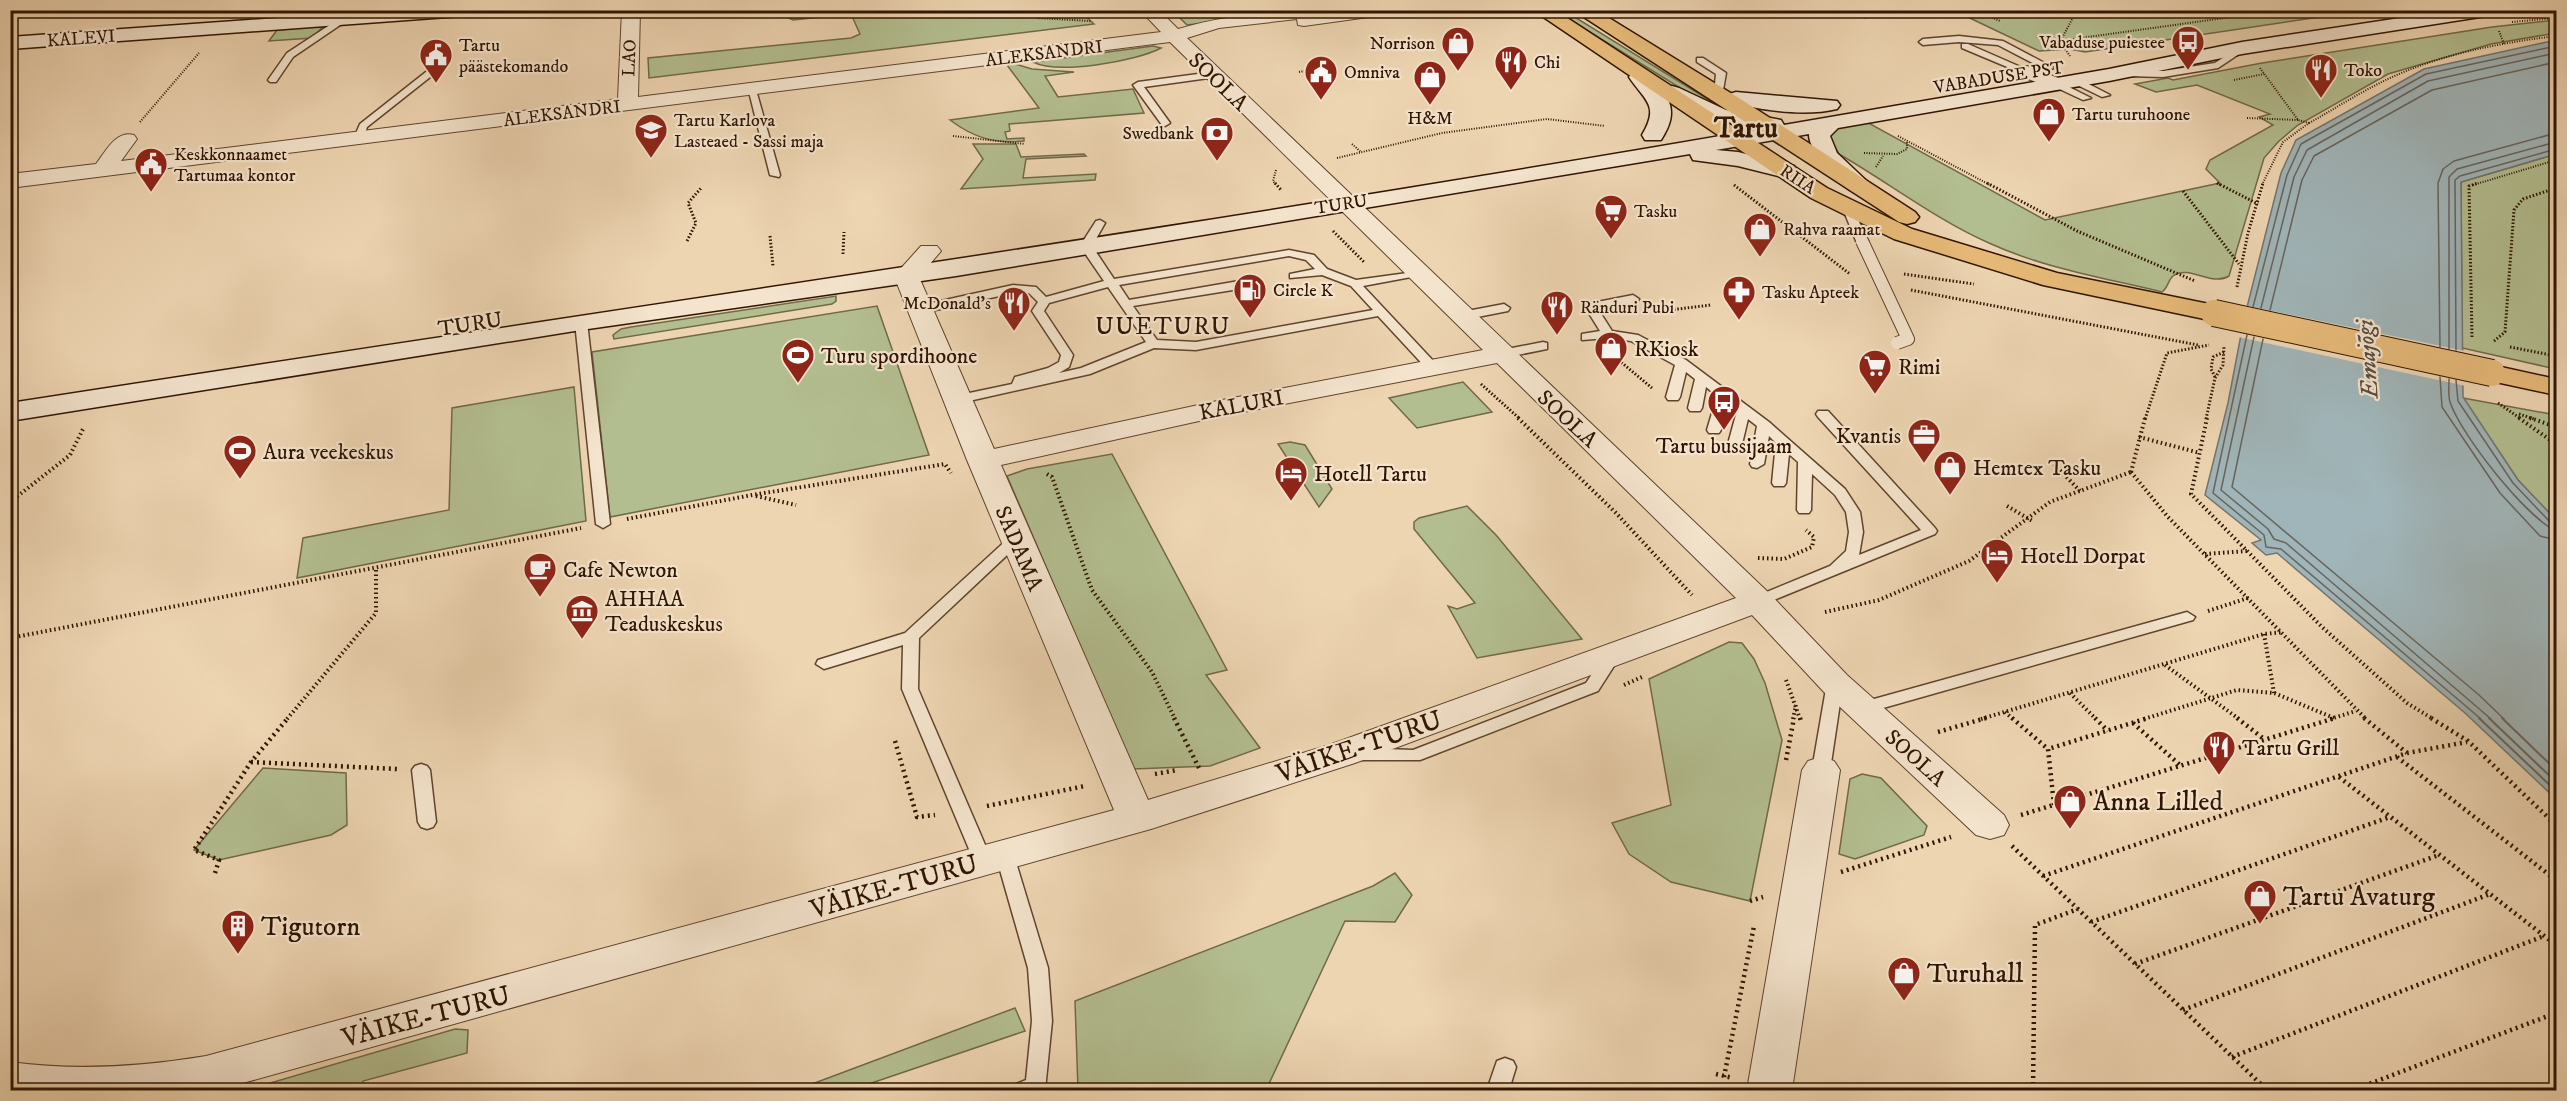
<svg xmlns="http://www.w3.org/2000/svg" width="2567" height="1101" font-family="'IM FELL DW Pica',serif">
  <rect width="100%" height="100%" fill="#eed5b2"/>
  <filter id="stains"><feTurbulence type="fractalNoise" baseFrequency=".00333" numOctaves="4"/><feColorMatrix values="0 0 0 0 .2 0 0 0 0 .09 0 0 0 0 .02 0 0 0 .5 -.17"/></filter>
  <radialGradient id="worn" r=".72"><stop offset=".6" stop-color="#630" stop-opacity="0"/><stop offset="1" stop-color="#630" stop-opacity=".3"/></radialGradient>
  <!-- green -->
  <g fill="#b3be90" stroke="#716948" stroke-width="1.5">
    <polygon points="1055,10 1058,13 1080,11 1094,24 649,78 648,58 851,38 860,34 851,14 793,20 786,17 790,11"/>
    <polygon points="1224,10 1303,11 1187,25 1178,16"/>
    <polygon points="1556,11 1565,11 1722,108 1714,109"/>
    <polygon points="1955,11 2360,11 2085,52 2070,49 2039,51"/>
    <path d="M 2556,20 L 2556,33 L 2491,44 L 2388,74 L 2298,125 L 2279,141 L 2264,158 L 2229,276 C 2211,287 2189,264 2173,276 C 2168,280 2168,288 2162,292 C 2105,278 2043,268 1989,243 C 1937,220 1889,183 1839,154 L 1829,138 L 1837,128 L 1865,121 L 2045,220 L 2220,183 L 2206,169 L 2210,160 L 2273,125 L 2259,117 L 2270,114 L 2197,85 L 2156,92 L 2135,84 L 2168,78 L 2173,80 L 2262,63 L 2492,27 Z"/>
    <polygon points="323,26 313,38 269,41 277,30"/>
    <path d="M 1153,46 L 1161,48 C 1137,61 1058,75 1033,62 Z"/>
    <path d="M 1015,64 L 1032,69 L 1074,72 L 1045,76 L 1058,97 L 1133,89 L 1144,113 L 1009,124 L 1010,131 L 1005,132 L 1007,139 L 1024,138 L 1024,141 C 995,144 974,138 950,120 L 1039,108 L 1007,65 Z"/>
    <polygon points="973,144 1016,144 1021,157 1084,154 1086,156 1026,159 1023,178 1096,174 1095,180 961,189 983,159"/>
    <polygon points="2556,154 2556,369 2462,348 2461,182"/>
    <polygon points="836,296 836,301 832,304 614,339 613,335 621,329 631,327"/>
    <polygon points="877,306 929,455 610,517 592,352"/>
    <polygon points="1463,382 1492,412 1417,428 1389,398"/>
    <polygon points="574,387 586,521 297,578 303,538 449,510 452,408"/>
    <polygon points="2463,398 2556,415 2556,520 2518,480"/>
    <polygon points="1290,442 1305,445 1332,489 1319,507 1278,444"/>
    <polygon points="1112,454 1227,670 1206,675 1260,748 1210,766 1133,769 1007,476 1027,469"/>
    <polygon points="1467,506 1496,535 1582,639 1477,658 1448,606 1457,609 1475,603 1414,529 1414,522 1419,518"/>
    <polygon points="1729,642 1742,643 1754,659 1765,683 1782,740 1750,901 1671,882 1629,854 1612,823 1671,805 1649,679"/>
    <polygon points="263,768 346,773 347,825 331,835 219,860 194,850"/>
    <polygon points="1862,774 1881,778 1927,826 1924,835 1855,859 1839,854 1850,779"/>
    <polygon points="1395,873 1412,895 1395,922 1345,921 1266,1090 1078,1090 1075,1001 1373,886"/>
    <polygon points="1015,1008 1025,1031 851,1090 796,1090"/>
    <polygon points="455,1029 468,1030 467,1053 363,1081 360,1090 246,1090"/>
  </g>
  <!-- water -->
  <polygon fill="#a0b5b9" stroke="#73756f" stroke-width="1.5" points="2556,40 2556,154 2461,182 2463,397 2518,480 2556,520 2556,799 2465,713 2277,553 2266,555 2252,543 2261,540 2205,495 2228,403 2244,319 2281,173 2296,140 2424,69"/>
  <!-- pier -->
  <polygon fill="#eed5b2" points="2244,305 2465,351 2466,386 2238,337"/>
  <g fill="none" stroke-linecap="round" stroke-linejoin="round">
    <!-- shore-far1 -->
    <g stroke="#68645c" stroke-width="1.5">
      <polyline points="2253,307 2287,175 2301,144 2426,74 2556,46"/>
      <polyline points="2261,308 2294,177 2307,150 2428,81 2556,53"/>
      <polyline points="2270,310 2302,180 2314,156 2432,90 2556,62"/>
      <polyline points="2247,335 2213,493 2264,535 2266,547 2281,549 2481,719"/>
      <polyline points="2254,337 2221,490 2268,529 2274,539 2286,543 2491,719"/>
      <polyline points="2263,339 2232,487 2479,695 2504,719"/>
      <polyline points="2440,347 2438,183 2443,169 2454,161 2556,133"/>
      <polyline points="2449,349 2449,177 2457,169 2556,142"/>
      <polyline points="2456,350 2455,180 2460,176 2556,149"/>
      <polyline points="2440,377 2442,407 2500,493 2540,536 2556,540"/>
      <path d="M 2449,379 C 2449,386 2448,395 2450,402 C 2461,435 2525,516 2556,531"/>
      <polyline points="2456,380 2458,401 2513,483 2550,522 2556,524"/>
    </g>
    <!-- shore -->
    <g stroke="#68645c" stroke-width="2">
      <polyline points="2479,718 2556,791"/>
      <polyline points="2489,718 2556,782"/>
      <polyline points="2502,718 2556,770"/>
    </g>
    <!-- lane casing -->
    <g stroke="#5f442c" stroke-width="3">
      <g id="lane">
        <polygon points="1872,10 1889,10 1889,11 1865,17 1861,14"/>
        <polygon points="342,17 349,19 293,57 276,82 270,82 268,80 287,53"/>
        <polygon points="1959,36 2003,41 2054,68 2046,70 1998,45 1959,42 1923,45 1919,42 1923,39"/>
        <polygon points="1962,44 1968,44 2032,72 2024,74 1962,48"/>
        <polygon points="2242,45 2246,48 2245,50 2218,68 2163,77 2125,76 2120,73 2125,70 2163,71 2215,63"/>
        <polygon points="1697,58 1703,58 1726,73 1722,96 1714,94 1716,74 1697,62"/>
        <polygon points="431,68 439,70 367,127 363,140 355,140 354,138 360,124"/>
        <polygon points="1213,72 1218,75 1216,77 1144,87 1170,123 1165,126 1162,125 1133,85 1138,82"/>
        <polygon points="2071,78 2077,78 2110,95 2102,97 2071,82"/>
        <polygon points="2051,81 2057,81 2091,98 2083,100 2051,85"/>
        <polygon points="748,88 756,90 780,175 779,177 770,175"/>
        <polygon points="1848,206 1853,209 1868,241 1866,243 1862,244 1856,241 1843,209"/>
        <path d="M 1100,220 L 1105,223 L 1092,246 L 1114,279 L 1289,250 L 1314,255 L 1327,269 L 1356,280 L 1422,271 L 1422,275 L 1363,286 L 1439,367 L 1433,371 L 1428,370 L 1378,316 L 1196,350 L 1154,348 L 1090,374 L 960,403 L 955,402 L 953,399 L 955,396 L 1012,384 L 1015,377 L 1048,368 L 1059,362 L 1061,355 L 1032,311 L 1038,302 L 1029,293 L 1013,293 L 922,313 L 918,312 L 918,306 L 1013,285 L 1036,287 L 1046,297 L 1104,281 L 1080,246 L 1096,221 ZM 1289,256 L 1306,260 L 1315,269 L 1290,274 L 1290,278 L 1322,275 L 1351,286 L 1373,310 L 1196,342 L 1157,340 L 1133,306 L 1239,289 L 1245,285 L 1239,281 L 1129,300 L 1119,285 ZM 1108,287 L 1146,342 L 1081,368 L 1059,373 L 1069,367 L 1073,355 L 1044,311 L 1049,303 Z"/>
        <polygon points="1633,295 1639,299 1637,302 1598,309 1612,331 1638,335 1686,360 1769,422 1845,489 1860,512 1863,532 1859,555 1921,530 1818,417 1816,414 1818,411 1828,411 1935,528 1937,531 1935,534 1764,604 1752,604 1750,601 1752,598 1830,566 1846,551 1849,532 1846,512 1835,495 1812,474 1811,510 1809,513 1799,513 1797,510 1798,462 1789,454 1786,483 1784,486 1774,486 1772,483 1776,443 1769,436 1764,464 1757,468 1752,467 1750,464 1757,426 1748,419 1742,444 1735,448 1730,447 1728,444 1737,411 1728,404 1721,430 1719,433 1709,433 1707,430 1717,396 1706,387 1702,408 1700,411 1690,411 1688,408 1695,379 1686,372 1680,397 1678,400 1668,400 1666,397 1675,365 1631,341 1608,338 1582,340 1582,334 1600,331 1585,307 1587,304"/>
        <polygon points="1504,304 1510,308 1508,311 1462,320 1456,316 1462,312"/>
        <polygon points="581,318 587,322 610,524 603,528 596,524 575,322"/>
        <polygon points="1543,342 1547,343 1547,349 1502,358 1496,354 1502,350"/>
        <polygon points="1016,535 1023,539 1021,542 919,638 918,689 992,861 990,866 983,868 976,866 974,861 902,689 903,645 824,669 816,664 818,660 905,633 1011,536"/>
        <polygon points="2187,612 2195,617 2193,620 1862,714 1856,712 1854,708 1856,704"/>
        <polygon points="1613,650 1621,655 1598,691 1420,760 1357,760 1351,758 1348,754 1351,750 1357,748 1413,750 1586,683 1607,651"/>
        <polygon points="1835,678 1841,679 1843,683 1830,770 1827,774 1815,774 1812,770 1827,683 1829,679"/>
        <polygon points="421,764 427,766 430,770 436,822 433,827 427,829 421,827 418,822 412,770 415,766"/>
        <polygon points="1005,849 1012,851 1014,856 1048,968 1052,1021 1045,1090 1013,1090 1016,1084 1026,1080 1032,1021 1028,968 996,856 998,851"/>
        <polygon points="1505,1058 1513,1061 1516,1067 1509,1090 1487,1090 1497,1061"/>
      </g>
    </g>
    <!-- street casing -->
    <g stroke="#5f442c" stroke-width="2">
      <g id="street">
        <path d="M 622,10 L 640,10 L 638,97 L 1161,32 L 1140,10 L 1159,10 L 1178,29 C 1250,8 1320,10 1391,10 L 1383,15 L 1304,26 L 1298,25 L 1297,19 L 1219,28 L 1187,38 L 1770,594 L 1847,675 L 2004,815 L 2009,825 L 2004,835 L 1990,839 L 1976,835 L 1823,691 L 1752,615 L 1355,763 L 1151,829 L 218,1090 L 10,1090 L 10,1062 C 77,1071 140,1067 206,1056 L 1114,810 L 967,460 L 894,276 L 921,246 L 937,246 L 941,251 L 919,277 L 994,449 L 1217,401 L 1483,350 L 1170,42 L 10,188 L 10,174 L 96,164 C 106,151 116,130 134,135 L 137,139 L 121,161 L 618,99 ZM 1497,363 L 1736,598 L 1329,745 L 1148,800 L 1001,465 L 1217,417 Z"/>
        <polygon points="2027,66 2061,79 2064,83 2054,89 2020,76 2017,72 2020,68"/>
        <polygon points="1821,757 1834,761 1840,770 1792,1090 1747,1090 1802,770 1808,761"/>
      </g>
    </g>
    <!-- secondary casing -->
    <g stroke="#2f1400" stroke-width="3">
      <g id="secondary">
        <polygon points="390,10 484,10 475,15 10,49 10,37"/>
        <path d="M 2453,10 L 2502,10 L 2493,15 L 2242,54 L 2109,81 L 1838,128 L 1830,136 L 1837,153 L 1874,188 L 1870,193 C 1865,194 1861,196 1856,193 C 1840,187 1808,151 1809,134 L 1716,150 L 1738,152 L 1794,166 L 1797,171 L 1794,176 L 1786,178 L 1738,166 L 1693,160 L 1690,154 L 956,276 L 581,330 L 10,421 L 10,403 C 594,312 1179,230 1761,129 L 1713,119 L 1667,97 C 1675,113 1670,126 1661,140 L 1645,140 L 1642,135 C 1660,105 1645,101 1629,77 L 1632,73 C 1647,69 1654,80 1662,91 L 1672,86 L 1679,88 L 1726,110 L 1781,120 L 1784,125 L 2109,69 L 2242,42 Z"/>
        <path d="M 1736,92 L 1837,101 L 1840,105 L 1837,109 C 1805,117 1760,110 1729,102 L 1726,98 L 1729,94 Z"/>
      </g>
    </g>
    <!-- highway casing -->
    <g stroke="#2f1400" stroke-width="3">
      <g id="highway">
        <polygon points="1533,10 1555,10 1827,188 1912,229 2057,273 2214,305 2223,307 2227,313 2223,319 2214,321 2043,285 1894,239 1811,198"/>
        <polygon points="1573,10 1596,10 1742,100 1915,212 1919,217 1915,222 1907,224 1899,222"/>
        <polygon points="2492,365 2556,379 2556,395 2482,379 2478,373 2482,367"/>
      </g>
    </g>
    <!-- path-far3 -->
    <g stroke="#2f1400" stroke-width="2" stroke-dasharray="1 1.5" stroke-linecap="butt">
      <polyline points="1008,10 1037,18 1091,21"/>
      <polyline points="1976,10 2000,21"/>
      <polyline points="2288,10 2299,14"/>
      <polyline points="2512,22 2556,18"/>
      <polyline points="2499,31 2504,44"/>
      <polyline points="2037,37 2052,42 2282,10"/>
      <polyline points="2061,40 2077,10"/>
      <polyline points="2052,42 2065,49 2070,56"/>
      <polyline points="2260,68 2298,120 2309,123 2283,142 2262,185"/>
      <polyline points="1299,72 1322,68"/>
      <polyline points="2234,80 2264,74"/>
      <polyline points="2247,118 2298,120"/>
      <polyline points="140,122 199,53"/>
      <path d="M 2309,123 C 2336,108 2362,91 2390,78 C 2442,54 2499,43 2556,36"/>
      <polyline points="953,136 1025,144"/>
      <polyline points="1898,136 1990,185"/>
      <polyline points="1352,144 1361,152"/>
      <polyline points="1864,153 1897,154 1907,149 1907,141"/>
      <polyline points="1337,158 1442,133 1547,119 1605,126"/>
      <polyline points="1876,167 1883,156"/>
      <polyline points="1276,170 1273,181 1276,185"/>
      <polyline points="2217,183 2220,185"/>
      <polyline points="2473,185 2556,160"/>
    </g>
    <!-- path-far2 -->
    <g stroke="#2f1400" stroke-width="3" stroke-dasharray="1.5 2" stroke-linecap="butt">
      <polyline points="1275,183 1282,191"/>
      <polyline points="1987,183 2077,231 2195,281"/>
      <polyline points="2217,183 2258,204"/>
      <polyline points="1734,185 1850,274"/>
      <polyline points="2183,191 2239,264"/>
      <polyline points="1333,231 1364,262"/>
      <polyline points="770,236 773,266"/>
      <polyline points="687,241 696,223 688,203 702,187"/>
      <polyline points="843,254 844,232"/>
      <polyline points="1904,274 1974,284"/>
      <polyline points="2237,287 2248,233 2263,183"/>
      <polyline points="1911,290 2198,345"/>
      <polyline points="1856,298 1858,288"/>
      <polyline points="1653,312 1711,305"/>
      <polyline points="2472,337 2469,186 2478,183"/>
      <polyline points="2494,341 2505,332 2514,210 2523,199 2556,188"/>
      <polyline points="2510,347 2556,356"/>
      <polyline points="1616,358 1652,388"/>
      <polyline points="2215,377 2211,369 2213,357 2224,352"/>
      <polyline points="1481,384 1520,419"/>
      <polyline points="2498,403 2521,419"/>
      <polyline points="2519,414 2534,419"/>
      <polyline points="2145,419 2167,353 2209,345"/>
      <polyline points="2206,419 2215,378 2223,365 2224,346"/>
    </g>
    <!-- path-far1 -->
    <g stroke="#2f1400" stroke-width="4" stroke-dasharray="1.5 3" stroke-linecap="butt">
      <polyline points="1518,418 1616,513 1692,595"/>
      <polyline points="2207,418 2191,494 2322,627 2407,703 2433,719"/>
      <polyline points="2519,418 2556,444"/>
      <polyline points="2530,418 2556,427"/>
      <polyline points="2139,437 2200,453"/>
      <polyline points="2054,464 2080,491"/>
      <polyline points="2131,472 2145,418"/>
      <polyline points="2131,472 2168,517 2366,719"/>
      <polyline points="1047,474 1052,477 1092,590 1152,672 1175,719"/>
      <polyline points="756,496 796,505"/>
      <polyline points="10,502 70,455 83,429"/>
      <polyline points="627,519 752,495 945,464 951,473"/>
      <polyline points="2205,554 2247,551"/>
      <polyline points="1758,558 1784,559 1812,547 1814,537 1806,530"/>
      <polyline points="2208,611 2248,598"/>
      <polyline points="1825,612 1879,600 1969,561 2050,502 2131,472"/>
      <polyline points="2264,634 2274,693"/>
      <polyline points="10,638 581,528"/>
      <polyline points="2165,665 2239,719"/>
      <polyline points="1786,680 1800,719"/>
      <polyline points="1624,685 1642,677"/>
      <polyline points="2070,693 2096,719"/>
      <polyline points="2005,712 2013,719"/>
      <polyline points="287,719 376,613 376,569"/>
      <polyline points="1793,719 1796,705"/>
      <polyline points="1981,719 2264,634 2283,632"/>
      <polyline points="2144,719 2237,690 2274,693 2334,718"/>
      <polyline points="2330,719 2356,711"/>
    </g>
    <!-- path -->
    <g stroke="#2f1400" stroke-width="4.5" stroke-dasharray="2 4" stroke-linecap="butt">
      <polyline points="1174,718 1199,768"/>
      <polyline points="1800,718 1801,721"/>
      <polyline points="2012,718 2048,749"/>
      <polyline points="2095,718 2108,731"/>
      <polyline points="2237,718 2264,739"/>
      <polyline points="2364,718 2407,753"/>
      <polyline points="2431,718 2468,741 2556,825"/>
      <polyline points="2133,723 2181,766"/>
      <polyline points="1938,732 1986,718"/>
      <polyline points="895,741 917,817 935,815"/>
      <polyline points="2397,757 2556,880"/>
      <polyline points="1786,760 1794,718"/>
      <polyline points="251,762 397,769"/>
      <polyline points="1155,774 1177,770"/>
      <polyline points="2339,777 2556,945"/>
      <polyline points="2054,805 2048,749 2148,718"/>
      <polyline points="987,806 1085,786"/>
      <polyline points="2021,815 2335,718"/>
      <polyline points="2012,846 2267,1090"/>
      <polyline points="1841,872 1951,837"/>
      <polyline points="215,873 219,860 194,850 251,762 288,718"/>
      <polyline points="2043,876 2407,753 2467,742"/>
      <polyline points="1750,901 1763,897"/>
      <polyline points="2091,922 2390,817"/>
      <polyline points="2135,964 2439,855"/>
      <polyline points="2183,1010 2490,894"/>
      <polyline points="2232,1057 2544,936"/>
      <polyline points="1716,1074 1733,1078"/>
      <polyline points="1724,1077 1754,926"/>
      <polyline points="2033,1090 2035,925 2078,909"/>
      <polyline points="2353,1090 2556,1013"/>
    </g>
    <!-- lane -->
    <use href="#lane" fill="#f4e4cd" fill-rule="evenodd"/>
    <!-- street -->
    <use href="#street" fill="#f4e4cd" fill-rule="evenodd"/>
    <!-- secondary -->
    <use href="#secondary" fill="#f4e4cd" fill-rule="evenodd"/>
    <!-- highway -->
    <use href="#highway" fill="#e7ba79" fill-rule="evenodd"/>
    <!-- lane-bridge casing -->
    <g stroke="#5f442c" stroke-width="14" stroke-linecap="butt">
      <polyline id="lane-bridge" points="1862,241 1908,339 1897,343"/>
    </g>
    <!-- highway-bridge casing -->
    <g stroke="#2f1400" stroke-width="28" stroke-linecap="butt">
      <polyline id="highway-bridge" points="2214,313 2492,373"/>
    </g>
    <!-- path-bridge -->
    <polyline stroke="#2f1400" stroke-width="4" stroke-dasharray="1.5 3" stroke-linecap="butt" points="2007,506 2034,522"/>
    <!-- lane-bridge -->
    <use href="#lane-bridge" stroke="#f4e4cd" stroke-width="12"/>
    <!-- highway-bridge -->
    <use href="#highway-bridge" stroke="#e7ba79" stroke-width="26"/>
  </g>
  <!-- icons -->
  <defs>
    <g id="bus-pin" transform="scale(1.725)"><path d="M0 17L-7.5 6A9.5 9.5 0 1 1 7.5 6Z" fill="#8f2418" stroke="#f4e4cd"/><path d="M-5-6H5V4H4V6H2V4H-2V6H-4V4H-5ZM-3.5-4V0h7V-4ZM-3.5 1.2v1.5H-2V1.2ZM2 1.2v1.5H3.5V1.2Z" fill="#fff"/></g>
    <g id="shop-pin" transform="scale(1.725)"><path d="M0 17L-7.5 6A9.5 9.5 0 1 1 7.5 6Z" fill="#8f2418" stroke="#f4e4cd"/><path d="M-5-2.5h2.3a2.7 3.5 0 0 1 5.4 0H5L5.5 6h-11ZM-1.5-2.5h3a1.5 2.3 0 0 0-3 0Z" fill="#fff"/></g>
    <g id="civic-pin" transform="scale(1.725)"><path d="M0 17L-7.5 6A9.5 9.5 0 1 1 7.5 6Z" fill="#8f2418" stroke="#f4e4cd"/><path d="M-.6-6.5H3V-4.5H.6V-3L4-1V1h2V6H-6V1h2V-1L-.6-3ZM-1.2 2.5V6h2.4V2.5Z" fill="#fff"/></g>
    <g id="restaurant-pin" transform="scale(1.725)"><path d="M0 17L-7.5 6A9.5 9.5 0 1 1 7.5 6Z" fill="#8f2418" stroke="#f4e4cd"/><path d="M-5-6h1v4h1v-4h1v4h1v-4h1v5L-1.5 .5V6h-2V.5L-5-1ZM5-6V6H3V1.5H1.5Q1.5-4 5-6Z" fill="#fff"/></g>
    <g id="school-pin" transform="scale(1.725)"><path d="M0 17L-7.5 6A9.5 9.5 0 1 1 7.5 6Z" fill="#8f2418" stroke="#f4e4cd"/><path d="M0-5L7-2L0 1L-7-2ZM-4 1L0 2.5L4 1V4Q0 6-4 4Z" fill="#fff"/></g>
    <g id="bank-pin" transform="scale(1.725)"><path d="M0 17L-7.5 6A9.5 9.5 0 1 1 7.5 6Z" fill="#8f2418" stroke="#f4e4cd"/><path d="M-6-4H6V4H-6ZM0-2.3a2.3 2.3 0 1 0 0 4.6a2.3 2.3 0 1 0 0-4.6Z" fill="#fff"/></g>
    <g id="supermarket-pin" transform="scale(1.725)"><path d="M0 17L-7.5 6A9.5 9.5 0 1 1 7.5 6Z" fill="#8f2418" stroke="#f4e4cd"/><path d="M-6-5.5h2.5l.6 2H6L4.5 2H-2.5L-4.4-4H-6ZM-1.5 3.2a1.3 1.3 0 1 0 .1 0ZM3 3.2a1.3 1.3 0 1 0 .1 0Z" fill="#fff"/></g>
    <g id="fuel-pin" transform="scale(1.725)"><path d="M0 17L-7.5 6A9.5 9.5 0 1 1 7.5 6Z" fill="#8f2418" stroke="#f4e4cd"/><path d="M-5.5-6h7V0h2V4h1.3V-2.5L3-4.5l.8-.8L6-3V5H2.5V1h-1V6h-7ZM-4.2-4.7v3.2H.2V-4.7Z" fill="#fff"/></g>
    <g id="pharmacy-pin" transform="scale(1.725)"><path d="M0 17L-7.5 6A9.5 9.5 0 1 1 7.5 6Z" fill="#8f2418" stroke="#f4e4cd"/><path d="M-2-6h4v4h4v4h-4v4h-4v-4h-4v-4h4Z" fill="#fff"/></g>
    <g id="stadium-pin" transform="scale(1.725)"><path d="M0 17L-7.5 6A9.5 9.5 0 1 1 7.5 6Z" fill="#8f2418" stroke="#f4e4cd"/><path d="M0-5a6.5 5 0 1 0 0 10a6.5 5 0 1 0 0-10ZM-3.5-1.8h7v3.6h-7Z" fill="#fff"/></g>
    <g id="office-pin" transform="scale(1.725)"><path d="M0 17L-7.5 6A9.5 9.5 0 1 1 7.5 6Z" fill="#8f2418" stroke="#f4e4cd"/><path d="M-6-3h4V-5.5h4V-3h4V5H-6ZM-1-4.5V-3h2v-1.5ZM-6 0V1H6V0Z" fill="#fff"/></g>
    <g id="hotel-pin" transform="scale(1.725)"><path d="M0 17L-7.5 6A9.5 9.5 0 1 1 7.5 6Z" fill="#8f2418" stroke="#f4e4cd"/><path d="M-6-4.5h1.5V1H6V5H4.5V3h-9V5H-6ZM-4 0a1.8 1.8 0 1 1 3.6 0ZM.5 0V-2.5h3Q6-2.5 6 0Z" fill="#fff"/></g>
    <g id="cafe-pin" transform="scale(1.725)"><path d="M0 17L-7.5 6A9.5 9.5 0 1 1 7.5 6Z" fill="#8f2418" stroke="#f4e4cd"/><path d="M-5.5-4.5H6V0H3Q3 3.5 0 3.5H-2.5Q-5.5 3.5-5.5 0ZM3-3.2v2h1.7v-2ZM-6 4.5H4V6H-6Z" fill="#fff"/></g>
    <g id="museum-pin" transform="scale(1.725)"><path d="M0 17L-7.5 6A9.5 9.5 0 1 1 7.5 6Z" fill="#8f2418" stroke="#f4e4cd"/><path d="M0-6L6-3V-2H-6V-3ZM-5-1h2V3h-2ZM-1-1h2V3h-2ZM3-1h2V3H3ZM-6 4H6V6H-6Z" fill="#fff"/></g>
    <g id="building-pin" transform="scale(1.725)"><path d="M0 17L-7.5 6A9.5 9.5 0 1 1 7.5 6Z" fill="#8f2418" stroke="#f4e4cd"/><path d="M-4-6H4V6H1V3H-1V6H-4ZM-2.5-4.3h1.7v1.8h-1.7ZM.8-4.3h1.7v1.8H.8ZM-2.5-1h1.7V.8h-1.7ZM.8-1h1.7V.8H.8Z" fill="#fff"/></g>
  </defs>
  <g fill-rule="evenodd">
    <use href="#bus-pin" x="2188" y="42"/>
    <use href="#shop-pin" x="1458" y="43"/>
    <use href="#civic-pin" x="436" y="55"/>
    <use href="#restaurant-pin" x="1511" y="62"/>
    <use href="#restaurant-pin" x="2321" y="70"/>
    <use href="#civic-pin" x="1321" y="72"/>
    <use href="#shop-pin" x="1430" y="77"/>
    <use href="#shop-pin" x="2049" y="114"/>
    <use href="#school-pin" x="651" y="130"/>
    <use href="#bank-pin" x="1217" y="133"/>
    <use href="#civic-pin" x="151" y="164"/>
    <use href="#supermarket-pin" x="1611" y="211"/>
    <use href="#shop-pin" x="1760" y="229"/>
    <use href="#fuel-pin" x="1250" y="290"/>
    <use href="#pharmacy-pin" x="1739" y="292"/>
    <use href="#restaurant-pin" x="1014" y="303"/>
    <use href="#restaurant-pin" x="1557" y="307"/>
    <use href="#shop-pin" x="1611" y="348"/>
    <use href="#stadium-pin" x="798" y="355"/>
    <use href="#supermarket-pin" x="1875" y="366"/>
    <use href="#bus-pin" x="1724" y="402"/>
    <use href="#office-pin" x="1924" y="435"/>
    <use href="#stadium-pin" x="240" y="451"/>
    <use href="#shop-pin" x="1950" y="467"/>
    <use href="#hotel-pin" x="1291" y="473"/>
    <use href="#hotel-pin" x="1997" y="555"/>
    <use href="#cafe-pin" x="540" y="569"/>
    <use href="#museum-pin" x="582" y="611"/>
    <use href="#restaurant-pin" x="2219" y="747"/>
    <use href="#shop-pin" x="2070" y="801"/>
    <use href="#shop-pin" x="2260" y="896"/>
    <use href="#building-pin" x="238" y="926"/>
    <use href="#shop-pin" x="1904" y="973"/>
  </g>
  <g text-anchor="middle" stroke-width="4.5" stroke-linejoin="round" paint-order="stroke">
    <!-- far-street labels -->
    <g font-size="18" fill="#2f1400" stroke="#f4e4cd">
      <text transform="translate(81 38) rotate(-4)" y="6">KALEVI</text>
      <text transform="translate(1044 53) rotate(-7)" y="6">ALEKSANDRI</text>
      <text transform="translate(629 58) rotate(-88)" y="6">LAO</text>
      <text transform="translate(1999 77) rotate(-9)" y="6">VABADUSE PST</text>
      <text transform="translate(562 113) rotate(-7)" y="6">ALEKSANDRI</text>
      <text transform="translate(1798 179) rotate(33)" y="6">RIIA</text>
      <text transform="translate(1341 204) rotate(-9)" y="6">TURU</text>
    </g>
    <!-- far-poi labels -->
    <g font-size="18" fill="#2f1400" stroke="#f4e4cd" text-anchor="start">
      <text x="2165" y="48" text-anchor="end">Vabaduse puiestee</text>
      <text x="1435" y="49" text-anchor="end">Norrison</text>
      <text x="459" y="51">Tartu<tspan x="459" dy="21">päästekomando</tspan></text>
      <text x="1534" y="68">Chi</text>
      <text x="2344" y="76">Toko</text>
      <text x="1344" y="78">Omniva</text>
      <text x="2072" y="120">Tartu turuhoone</text>
      <text x="1430" y="124" text-anchor="middle">H&amp;M</text>
      <text x="674" y="126">Tartu Karlova<tspan x="674" dy="21">Lasteaed - Sassi maja</tspan></text>
      <text x="1194" y="139" text-anchor="end">Swedbank</text>
      <text x="174" y="160">Keskkonnaamet<tspan x="174" dy="21">Tartumaa kontor</tspan></text>
      <text x="1634" y="217">Tasku</text>
      <text x="1783" y="235">Rahva raamat</text>
      <text x="1273" y="296">Circle K</text>
      <text x="1762" y="298">Tasku Apteek</text>
      <text x="991" y="309" text-anchor="end">McDonald's</text>
      <text x="1580" y="313">Ränduri Pubi</text>
    </g>
    <!-- street labels -->
    <g font-size="22" fill="#2f1400" stroke="#f4e4cd">
      <text transform="translate(1219 81) rotate(44)" y="8">SOOLA</text>
      <text transform="translate(470 323) rotate(-9)" y="8">TURU</text>
      <text transform="translate(1241 404) rotate(-11)" y="8">KALURI</text>
      <text transform="translate(1568 418) rotate(43)" y="8">SOOLA</text>
      <text transform="translate(1020 548) rotate(67)" y="8">SADAMA</text>
      <text transform="translate(1916 757) rotate(42)" y="8">SOOLA</text>
    </g>
    <!-- poi labels -->
    <g font-size="22" fill="#2f1400" stroke="#f4e4cd" text-anchor="start">
      <text x="1634" y="356">RKiosk</text>
      <text x="821" y="363">Turu spordihoone</text>
      <text x="1898" y="374">Rimi</text>
      <text x="1901" y="443" text-anchor="end">Kvantis</text>
      <text x="1724" y="453" text-anchor="middle">Tartu bussijaam</text>
      <text x="263" y="459">Aura veekeskus</text>
      <text x="1973" y="475">Hemtex Tasku</text>
      <text x="1314" y="481">Hotell Tartu</text>
      <text x="2020" y="563">Hotell Dorpat</text>
      <text x="563" y="577">Cafe Newton</text>
      <text x="605" y="606">AHHAA<tspan x="605" dy="25">Teaduskeskus</tspan></text>
      <text x="2242" y="755">Tartu Grill</text>
    </g>
    <!-- neighbourhood labels -->
    <g font-size="24" letter-spacing="1.5" fill="#2f1400" stroke="#f4e4cd">
      <text x="1163" y="334">UUETURU</text>
    </g>
    <!-- water labels -->
    <g font-size="24" font-style="italic" fill="#574c41" stroke="#f4e4cd">
      <text transform="translate(2367 359) rotate(-94)" y="8">Emajõgi</text>
    </g>
    <!-- near-street labels -->
    <g font-size="27" fill="#2f1400" stroke="#f4e4cd">
      <text transform="translate(1359 746) rotate(-19)" y="9">VÄIKE-TURU</text>
      <text transform="translate(894 886) rotate(-16)" y="9">VÄIKE-TURU</text>
      <text transform="translate(426 1016) rotate(-15)" y="9">VÄIKE-TURU</text>
    </g>
    <!-- near-poi labels -->
    <g font-size="27" fill="#2f1400" stroke="#f4e4cd" text-anchor="start">
      <text x="2093" y="810">Anna Lilled</text>
      <text x="2283" y="905">Tartu Avaturg</text>
      <text x="261" y="935">Tigutorn</text>
      <text x="1927" y="982">Turuhall</text>
    </g>
    <!-- far-town labels -->
    <g font-size="28" font-weight="bold" fill="#2f1400" stroke="#f4e4cd">
      <text x="1746" y="137">Tartu</text>
    </g>
  </g>
  <!-- margin -->
  <rect width="2567" height="1101" fill="none" stroke="#eed5b2" stroke-width="36"/>
  <rect x="12" y="12" width="2543" height="1077" fill="none" stroke="#2f1400" stroke-width="3"/>
  <rect x="18" y="18" width="2531" height="1065" fill="none" stroke="#2f1400" stroke-width="1.5"/>
  <rect width="100%" height="100%" filter="url(#stains)"/>
  <rect width="100%" height="100%" fill="url(#worn)"/>
</svg>
